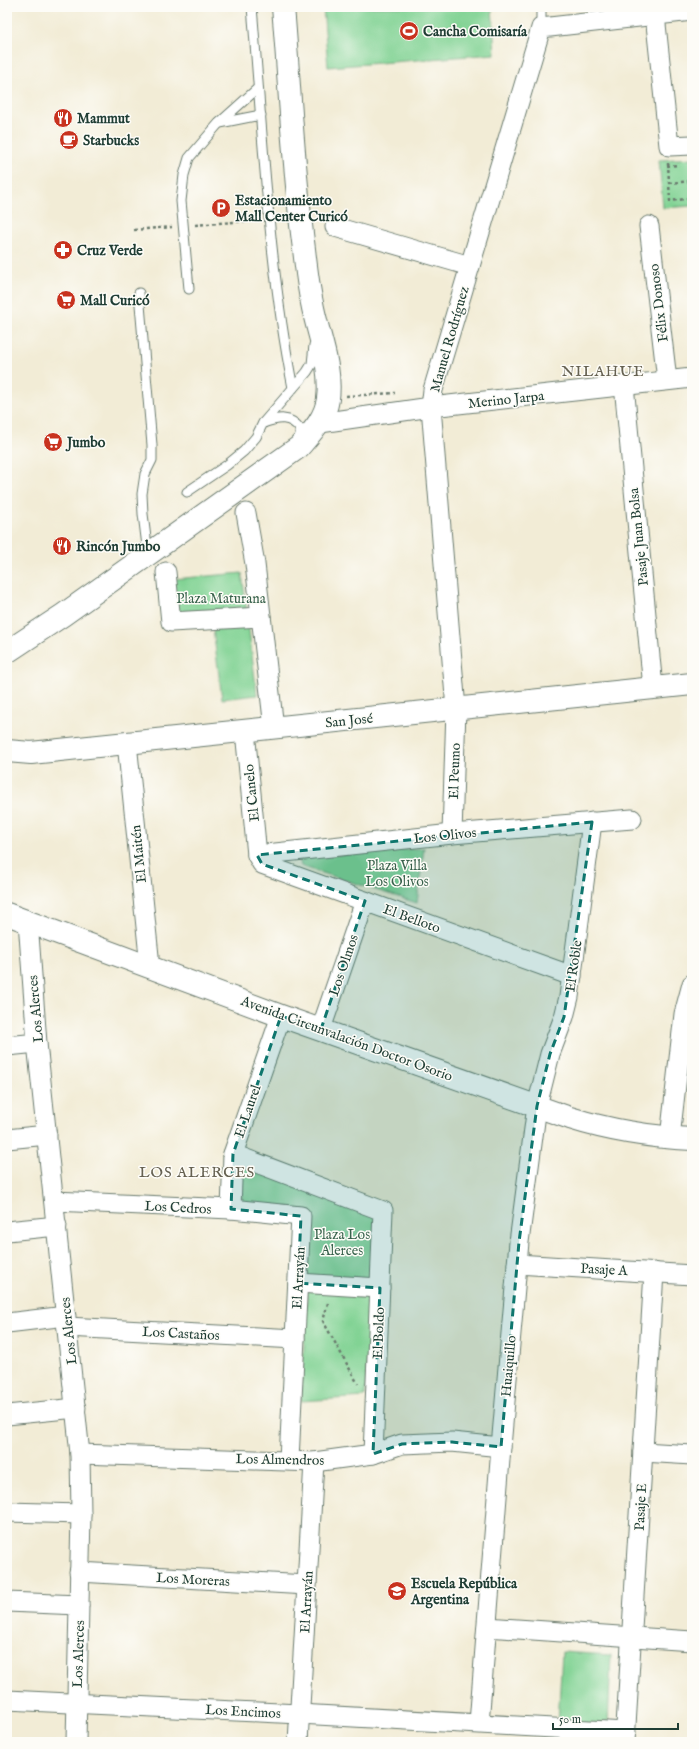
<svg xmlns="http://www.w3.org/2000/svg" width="699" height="1749" font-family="'IM FELL English',serif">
  <rect width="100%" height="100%" fill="#fdfcf7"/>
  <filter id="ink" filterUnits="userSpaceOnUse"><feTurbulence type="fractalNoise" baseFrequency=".025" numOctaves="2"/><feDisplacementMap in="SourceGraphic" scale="8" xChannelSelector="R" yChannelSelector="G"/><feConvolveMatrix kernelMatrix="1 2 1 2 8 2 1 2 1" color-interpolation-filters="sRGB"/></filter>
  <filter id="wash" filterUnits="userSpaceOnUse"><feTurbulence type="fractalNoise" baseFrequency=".012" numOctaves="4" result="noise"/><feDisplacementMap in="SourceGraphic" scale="16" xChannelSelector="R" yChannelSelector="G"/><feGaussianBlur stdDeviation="0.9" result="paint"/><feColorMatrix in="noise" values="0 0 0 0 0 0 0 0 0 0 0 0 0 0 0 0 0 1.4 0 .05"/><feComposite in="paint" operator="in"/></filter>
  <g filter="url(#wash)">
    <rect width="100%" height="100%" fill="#f2ecd6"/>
    <!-- green -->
    <g fill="#82d394" stroke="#508864">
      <polygon points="323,7 492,7 495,54 328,67"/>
      <polygon points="692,158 692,206 663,208 659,160"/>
      <polygon points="242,573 257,695 222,699 212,621 177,623 173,579"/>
      <polygon points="424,848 417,903 301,866 299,858"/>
      <polygon points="241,1164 376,1214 365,1397 301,1401 311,1214 242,1202"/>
      <polygon points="562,1652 611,1655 608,1726 558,1723"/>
    </g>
  </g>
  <g filter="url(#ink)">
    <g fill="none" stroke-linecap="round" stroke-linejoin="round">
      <!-- lane casing -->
      <g stroke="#697a6d" stroke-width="11">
        <g id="lane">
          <path d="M 252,7 C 263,134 268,263 293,388"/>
          <polyline points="541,7 541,28"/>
          <polyline points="220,123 261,115"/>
          <polyline points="189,289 181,201 184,175 189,158 219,123 258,88"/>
          <polyline points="139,293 152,445 152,460 145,474 142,494 143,514 148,554"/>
          <path d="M 263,423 C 278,418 290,415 300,429 L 300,440"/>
          <polyline points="187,492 227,465 244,451 256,437 263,423 307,372 312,364 314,345"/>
        </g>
      </g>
      <!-- street casing -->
      <g stroke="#697a6d" stroke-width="21">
        <g id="street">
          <polyline points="655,15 669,146 692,145"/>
          <polyline points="649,226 667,380"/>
          <polyline points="335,227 470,266"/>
          <polyline points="624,385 653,688"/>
          <polyline points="320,423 431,407 692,378"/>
          <polyline points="246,513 255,564 274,728"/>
          <polyline points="166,572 171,622 261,617"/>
          <polyline points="245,731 257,855 262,864 572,976"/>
          <polyline points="127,743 149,956 147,965"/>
          <polyline points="452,834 456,709 431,407 433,390 541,28 692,11"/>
          <polyline points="257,855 452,834 632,819"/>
          <polyline points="28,921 37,1043 80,1454 81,1514 76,1742"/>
          <polyline points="321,1029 365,901"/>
          <polyline points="7,1046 37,1043"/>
          <polyline points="670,1138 684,1014 692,984"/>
          <polyline points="7,1139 47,1135"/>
          <polyline points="233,1154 383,1211 373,1454"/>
          <polyline points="54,1201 231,1209 301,1216 289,1460"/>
          <polyline points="231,1209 233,1154 281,1016"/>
          <polyline points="7,1231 57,1226"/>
          <polyline points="517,1264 692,1275"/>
          <polyline points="298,1283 380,1288"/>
          <polyline points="7,1323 66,1316"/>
          <polyline points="67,1327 295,1339"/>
          <polyline points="7,1415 76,1408"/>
          <polyline points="643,1452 692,1455"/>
          <polyline points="80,1454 314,1462 373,1454 402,1444 452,1442 501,1447"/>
          <polyline points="7,1512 81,1514"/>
          <polyline points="79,1572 307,1585"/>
          <polyline points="7,1602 79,1605"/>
          <polyline points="487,1627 692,1641"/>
          <polyline points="7,1700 299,1714 626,1732"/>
          <polyline points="479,1723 501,1447 519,1242 537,1106 550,1054 564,1017 569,997 592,822"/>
          <polyline points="298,1742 314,1462"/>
          <polyline points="625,1742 654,1272"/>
        </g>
      </g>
      <!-- secondary casing -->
      <g stroke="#697a6d" stroke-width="24">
        <g id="secondary">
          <path d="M 7,652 L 63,615 L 299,447 C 312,432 325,419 328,399 C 332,364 318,336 312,303 C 308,285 306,267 304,249 C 293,169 290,88 283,7"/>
          <polyline points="7,751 31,753 692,684"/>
          <path d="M 7,914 L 281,1016 L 570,1118 C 611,1131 650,1137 692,1139"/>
        </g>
      </g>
      <!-- path -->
      <g stroke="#697a6d" stroke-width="2.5" stroke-dasharray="3 3" stroke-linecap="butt">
        <polyline points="668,163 670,201 692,198"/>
        <polyline points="667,166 679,165"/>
        <polyline points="669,183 692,181"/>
        <polyline points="195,225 258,220"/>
        <polyline points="134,230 172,227"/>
        <polyline points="346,396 395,393"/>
        <polyline points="328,1303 323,1321 358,1384"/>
      </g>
      <!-- lane -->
      <use href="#lane" stroke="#fff" stroke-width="9"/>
      <!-- street -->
      <use href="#street" stroke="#fff" stroke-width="19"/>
      <!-- secondary -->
      <use href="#secondary" stroke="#fff" stroke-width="22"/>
    </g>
  </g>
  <!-- marked area -->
  <path fill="#0f766e" fill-opacity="0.2" stroke="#0f766e" stroke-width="3" stroke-dasharray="8 5" stroke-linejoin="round" d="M 592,822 L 564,1017 L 550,1054 L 537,1106 L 519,1242 L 501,1447 L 452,1442 L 402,1444 L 373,1454 L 380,1288 L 298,1283 L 301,1216 L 231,1209 L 233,1154 L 281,1016 L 321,1029 L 365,901 L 262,864 L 257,855 Z"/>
  <!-- icons -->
  <defs>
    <g id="stadium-disc" transform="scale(1)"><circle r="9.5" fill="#c8321e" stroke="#fdfcf7"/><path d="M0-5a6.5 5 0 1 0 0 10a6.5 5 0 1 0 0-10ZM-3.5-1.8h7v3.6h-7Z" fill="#fff"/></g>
    <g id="restaurant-disc" transform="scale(1)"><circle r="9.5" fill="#c8321e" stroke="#fdfcf7"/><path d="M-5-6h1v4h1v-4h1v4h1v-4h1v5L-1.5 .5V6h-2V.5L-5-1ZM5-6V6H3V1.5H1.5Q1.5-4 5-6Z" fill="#fff"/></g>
    <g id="cafe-disc" transform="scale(1)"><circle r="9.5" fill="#c8321e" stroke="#fdfcf7"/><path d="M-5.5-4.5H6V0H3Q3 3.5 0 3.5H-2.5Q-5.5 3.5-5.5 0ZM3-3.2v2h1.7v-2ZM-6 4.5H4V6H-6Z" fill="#fff"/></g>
    <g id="parking-disc" transform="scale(1)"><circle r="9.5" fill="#c8321e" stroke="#fdfcf7"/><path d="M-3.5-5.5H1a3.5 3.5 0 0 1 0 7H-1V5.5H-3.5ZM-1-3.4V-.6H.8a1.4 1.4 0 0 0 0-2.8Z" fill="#fff"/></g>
    <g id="pharmacy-disc" transform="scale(1)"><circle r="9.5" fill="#c8321e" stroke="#fdfcf7"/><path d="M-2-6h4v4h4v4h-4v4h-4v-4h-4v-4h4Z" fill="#fff"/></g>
    <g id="supermarket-disc" transform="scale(1)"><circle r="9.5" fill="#c8321e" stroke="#fdfcf7"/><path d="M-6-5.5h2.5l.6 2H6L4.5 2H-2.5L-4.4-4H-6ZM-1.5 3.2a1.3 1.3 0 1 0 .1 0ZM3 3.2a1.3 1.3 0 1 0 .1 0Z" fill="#fff"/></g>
    <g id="school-disc" transform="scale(1)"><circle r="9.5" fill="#c8321e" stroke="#fdfcf7"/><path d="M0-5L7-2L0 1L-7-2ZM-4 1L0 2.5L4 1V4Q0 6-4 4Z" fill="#fff"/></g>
  </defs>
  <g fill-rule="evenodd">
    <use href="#stadium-disc" x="409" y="31"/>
    <use href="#restaurant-disc" x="63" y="118"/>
    <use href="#cafe-disc" x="69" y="140"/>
    <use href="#parking-disc" x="221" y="208"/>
    <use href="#pharmacy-disc" x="63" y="250"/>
    <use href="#supermarket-disc" x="66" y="300"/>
    <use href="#supermarket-disc" x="53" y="442"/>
    <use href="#restaurant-disc" x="62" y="546"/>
    <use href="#school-disc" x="397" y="1591"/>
  </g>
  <g text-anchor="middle" stroke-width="3" stroke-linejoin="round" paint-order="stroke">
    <!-- poi labels -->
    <g font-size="14" font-weight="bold" fill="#1f3d34" stroke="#fdfcf7" text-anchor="start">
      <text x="423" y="36">Cancha Comisaría</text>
      <text x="77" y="123">Mammut</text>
      <text x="83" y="145">Starbucks</text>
      <text x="235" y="205">Estacionamiento<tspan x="235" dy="16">Mall Center Curicó</tspan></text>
      <text x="77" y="255">Cruz Verde</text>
      <text x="80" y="305">Mall Curicó</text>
      <text x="67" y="447">Jumbo</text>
      <text x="76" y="551">Rincón Jumbo</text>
      <text x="411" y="1588">Escuela República<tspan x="411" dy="16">Argentina</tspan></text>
    </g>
    <!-- street labels -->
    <g font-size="14" fill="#1f3d34" stroke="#fdfcf7">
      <text transform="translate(658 303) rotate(-97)" y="5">Félix Donoso</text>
      <text transform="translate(449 339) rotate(-74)" y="5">Manuel Rodríguez</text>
      <text transform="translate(506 399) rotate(-6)" y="5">Merino Jarpa</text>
      <text transform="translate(638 537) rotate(-96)" y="5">Pasaje Juan Bolsa</text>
      <text transform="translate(349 720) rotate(-6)" y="5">San José</text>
      <text transform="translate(454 771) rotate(-88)" y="5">El Peumo</text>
      <text transform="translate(251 793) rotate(-96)" y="5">El Canelo</text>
      <text transform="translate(445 835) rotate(-6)" y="5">Los Olivos</text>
      <text transform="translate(138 854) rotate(-96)" y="5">El Maitén</text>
      <text transform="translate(412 918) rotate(20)" y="5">El Belloto</text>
      <text transform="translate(343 965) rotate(-71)" y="5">Los Olmos</text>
      <text transform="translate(573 966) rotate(-82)" y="5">El Roble</text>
      <text transform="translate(35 1009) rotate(-95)" y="5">Los Alerces</text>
      <text transform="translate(347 1038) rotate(20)" y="5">Avenida Circunvalación Doctor Osorio</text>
      <text transform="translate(247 1111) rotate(-71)" y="5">El Laurel</text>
      <text transform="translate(178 1207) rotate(3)" y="5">Los Cedros</text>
      <text transform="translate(604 1269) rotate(3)" y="5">Pasaje A</text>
      <text transform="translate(298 1278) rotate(-87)" y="5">El Arrayán</text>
      <text transform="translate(68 1331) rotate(-96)" y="5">Los Alerces</text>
      <text transform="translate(181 1333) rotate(3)" y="5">Los Castaños</text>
      <text transform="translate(378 1333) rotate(-88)" y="5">El Boldo</text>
      <text transform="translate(508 1366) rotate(-85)" y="5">Huaiquillo</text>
      <text transform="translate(280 1459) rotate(1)" y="5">Los Almendros</text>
      <text transform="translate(640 1507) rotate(-87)" y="5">Pasaje E</text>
      <text transform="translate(193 1579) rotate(3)" y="5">Los Moreras</text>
      <text transform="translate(306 1602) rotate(-87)" y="5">El Arrayán</text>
      <text transform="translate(78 1654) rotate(-88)" y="5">Los Alerces</text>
      <text transform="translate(243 1711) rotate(3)" y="5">Los Encimos</text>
    </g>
    <!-- park labels -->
    <g font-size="14" fill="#38624c" stroke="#fdfcf7">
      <text x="221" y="603">Plaza Maturana</text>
      <text x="397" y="870">Plaza Villa<tspan x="397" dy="16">Los Olivos</tspan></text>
      <text x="342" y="1239">Plaza Los<tspan x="342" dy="16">Alerces</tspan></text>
    </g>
    <!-- neighbourhood labels -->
    <g font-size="15" letter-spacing="1" fill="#656151" stroke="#fdfcf7">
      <text x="603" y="376">NILAHUE</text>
      <text x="197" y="1177">LOS ALERCES</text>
    </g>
  </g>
  <!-- margin -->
  <rect width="699" height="1749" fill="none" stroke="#fdfcf7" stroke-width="24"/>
  <!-- scale -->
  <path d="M553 1723v6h125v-6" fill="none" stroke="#1f3d34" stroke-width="2"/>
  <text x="559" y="1723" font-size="12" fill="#1f3d34" stroke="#fdfcf7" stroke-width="3" paint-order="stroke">50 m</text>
</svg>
